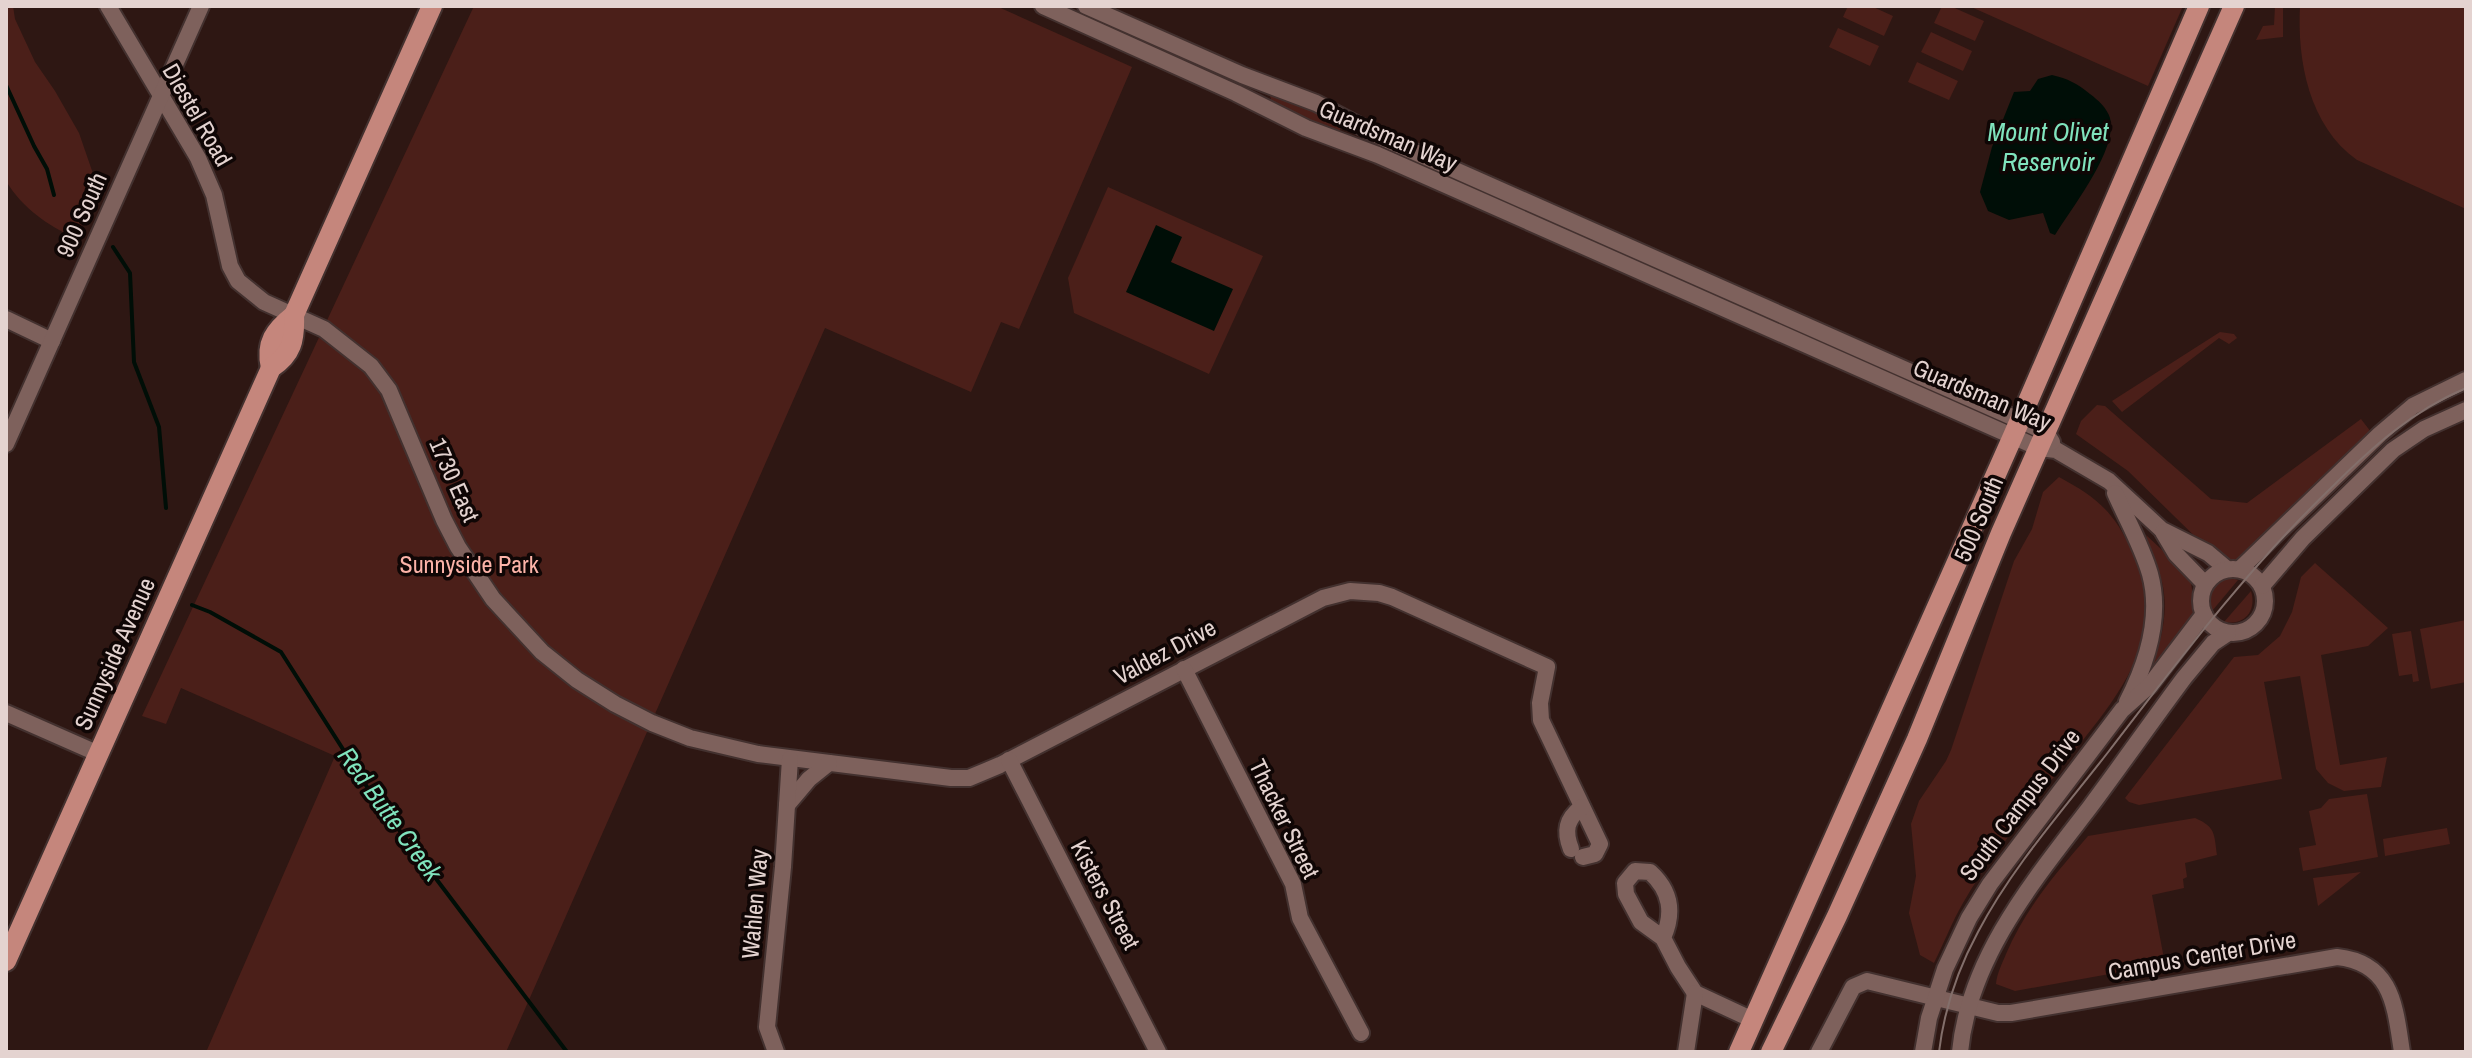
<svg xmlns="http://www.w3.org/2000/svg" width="2472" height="1058" font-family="'Archivo Narrow',sans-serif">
  <rect width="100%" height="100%" fill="#2e1713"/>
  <!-- green -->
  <g fill="#4b1f19">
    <path d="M 6,6 L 13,6 L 15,19 L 35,62 L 55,91 L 79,133 L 98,188 L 76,239 C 48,225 23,209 6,181 Z"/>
    <polygon points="474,6 996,6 1132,67 1019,329 1001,322 971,392 825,328 506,1052 212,1052 207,1050 335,756 181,688 166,724 142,716"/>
    <polygon points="1848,6 1871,6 1893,16 1884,36 1843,17"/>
    <polygon points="1942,6 1950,6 1984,21 1975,41 1934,23"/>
    <polygon points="1969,6 2183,6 2148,86"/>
    <polygon points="2275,6 2283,6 2283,37 2256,40 2263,26 2274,25"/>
    <path d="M 2300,6 L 2466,6 L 2466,209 L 2357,160 C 2309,126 2297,61 2300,6 Z"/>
    <polygon points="1838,28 1879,46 1870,66 1829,47"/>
    <polygon points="1931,32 1972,51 1963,71 1921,52"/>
    <polygon points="1917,62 1958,81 1949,100 1908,82"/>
    <polygon points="1273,94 1330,116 1340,125 1340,130 1328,131 1272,104 1270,95"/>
    <polygon points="1108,187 1263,256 1209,374 1074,313 1068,278"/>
    <polygon points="2220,332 2234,334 2237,338 2229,344 2219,338 2122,412 2112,401"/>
    <polygon points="2097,405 2105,406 2211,499 2247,503 2361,419 2371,432 2240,560 2231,562 2219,560 2128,471 2076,434 2081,421"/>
    <path d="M 2059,477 C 2098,498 2114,512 2133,553 C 2172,634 2119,695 2071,755 C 2046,787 2021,819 1997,852 C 1985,868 1973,885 1963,903 C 1952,922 1944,943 1934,963 L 1920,955 L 1909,913 L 1916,876 L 1911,824 L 1919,801 L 1946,761 L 1951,750 L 2014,561 L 2032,529 L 2043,492 Z"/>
    <path d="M 2146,535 L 2190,576 L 2194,603 L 2193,618 L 2147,680 C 2159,650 2170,615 2162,582 C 2158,566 2151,551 2146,535 Z"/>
    <polygon points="2315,563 2388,628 2368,646 2321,655 2340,765 2387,757 2381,787 2344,791 2328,783 2316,769 2300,676 2264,682 2282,779 2139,805 2129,802 2125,798 2234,657 2258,655 2280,636 2292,612 2301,577"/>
    <path d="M 2232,578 L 2238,580 L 2212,611 C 2206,594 2213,581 2232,578 Z"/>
    <path d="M 2251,591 C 2257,610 2245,626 2224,622 Z"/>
    <polygon points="2466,620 2466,682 2431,689 2420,629"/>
    <polygon points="2411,631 2419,681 2413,682 2412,674 2399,676 2392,634"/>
    <polygon points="2367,794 2378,857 2303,871 2299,848 2316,845 2309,811 2321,808 2329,799"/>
    <path d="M 2195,818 C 2216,827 2214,834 2217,855 L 2185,863 L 2187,877 L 2183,879 L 2184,888 L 2152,895 L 2165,964 L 2015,991 L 1996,984 C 1997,973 2002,964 2006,954 C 2025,909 2056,873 2088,836 Z"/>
    <polygon points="2447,828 2450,844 2385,856 2383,839"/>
    <polygon points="2361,872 2318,906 2313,878"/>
  </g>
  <!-- water -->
  <g fill="#000e07">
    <path d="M 2052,75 C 2068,79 2077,83 2090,94 C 2098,100 2107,108 2110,118 C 2118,150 2072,207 2055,235 L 2050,233 L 2043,213 L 2009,220 L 1988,211 L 1980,192 L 1992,147 L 2014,92 L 2030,91 L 2038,79 Z"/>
    <polygon points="1156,225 1182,237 1171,262 1233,289 1214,331 1126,292"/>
  </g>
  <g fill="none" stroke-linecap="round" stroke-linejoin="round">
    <!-- stream -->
    <g stroke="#000e07" stroke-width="4">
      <polyline points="6,85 34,146 47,169 54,195"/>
      <polyline points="113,247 130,273 134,362 159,427 166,508"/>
      <polyline points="192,605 210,612 281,652 369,790 567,1052"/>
    </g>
    <!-- minor casing -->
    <g stroke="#43312f" stroke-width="20">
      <g id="minor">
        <polyline points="108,6 198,158 214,195 230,266 238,281 264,302 324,329 371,366 389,390 444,520 458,547 493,599 542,652 577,680 615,704 652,723 690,738 758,754 951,778 969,778 1000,765 1323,598 1350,591 1379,593 1392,597 1547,667 1540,703 1541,720 1600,844 1595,854 1583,857"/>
        <polyline points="1043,6 1236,93 1306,128 1378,155 2039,448 2056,450 2109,481 2162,530 2208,553 2227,569"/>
        <polyline points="1086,6 1242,75 1316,103 1383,138 2046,432 2052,442"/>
        <polyline points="6,319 52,341"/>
        <polyline points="6,444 201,6"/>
        <path d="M 2115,493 C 2127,520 2142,546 2150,574 C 2162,618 2147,663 2127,702"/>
        <polyline points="2163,532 2176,554 2205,584"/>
        <circle cx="2233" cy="601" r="32"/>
        <polyline points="2240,569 2380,434 2413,406 2466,380"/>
        <polyline points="2262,586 2303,538 2393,450 2424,429 2466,410"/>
        <polyline points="1184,669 1293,884 1300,918 1361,1033"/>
        <polyline points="6,713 99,754"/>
        <polyline points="1009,760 1158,1052"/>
        <polyline points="787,805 809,779 829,763"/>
        <path d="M 1571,849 C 1564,831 1566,819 1582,807"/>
        <path d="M 1663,938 C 1674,913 1671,891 1650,872 L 1635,871 L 1625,883 L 1626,894 L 1641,922 L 1663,938 L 1678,967 L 1695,993 L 1753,1020"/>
        <polyline points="776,1052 767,1027 783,867 790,759"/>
        <polyline points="1686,1052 1695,993"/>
        <path d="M 1819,1052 L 1853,987 L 1867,981 L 1998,1013 L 2011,1013 L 2337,957 C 2393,963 2395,1007 2402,1052"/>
        <polyline points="1923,1052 1929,1018 1945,969 1969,918 1990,884 2122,710 2150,685 2204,614"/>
        <path d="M 1960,1052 C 1969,957 2035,879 2090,807 C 2122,764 2152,721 2184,678 L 2213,643 L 2228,633"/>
      </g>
    </g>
    <!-- major casing -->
    <g stroke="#43312f" stroke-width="24">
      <g id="major">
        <path d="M 271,368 C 265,343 275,330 294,315"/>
        <path d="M 6,961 L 271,368 C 292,354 295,340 294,315 L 432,6"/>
        <polyline points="1739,1052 2013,436 2199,6"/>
        <polyline points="1771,1052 1837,916 1917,739 2001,533 2234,6"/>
      </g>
    </g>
    <!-- minor -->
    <use href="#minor" stroke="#7e615c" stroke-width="16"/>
    <!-- major -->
    <use href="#major" stroke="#c5867c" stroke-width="20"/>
    <!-- tram -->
    <path stroke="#836f6b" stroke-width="2" d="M 1939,1052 C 1944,1010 1958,969 1978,932 C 2012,867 2064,809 2109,751 C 2179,660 2248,568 2331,488 C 2372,447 2412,411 2466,388"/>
  </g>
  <g text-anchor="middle" stroke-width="7" stroke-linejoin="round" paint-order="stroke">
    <!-- street labels -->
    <g font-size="24" fill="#e4d3d0" stroke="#0f0605">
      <text transform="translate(197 115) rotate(60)" y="8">Diestel Road</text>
      <text transform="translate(1388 136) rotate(23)" y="8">Guardsman Way</text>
      <text transform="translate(82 215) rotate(-66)" y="8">900 South</text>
      <text transform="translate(1982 395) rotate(23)" y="8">Guardsman Way</text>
      <text transform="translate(454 480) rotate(66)" y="8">1730 East</text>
      <text transform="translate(1979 519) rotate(-67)" y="8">500 South</text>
      <text transform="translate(1165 652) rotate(-28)" y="8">Valdez Drive</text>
      <text transform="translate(115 654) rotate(-66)" y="8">Sunnyside Avenue</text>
      <text transform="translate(2020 805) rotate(-53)" y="8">South Campus Drive</text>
      <text transform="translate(1284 819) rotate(64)" y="8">Thacker Street</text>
      <text transform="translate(1105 895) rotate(62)" y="8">Kisters Street</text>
      <text transform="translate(755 904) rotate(-85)" y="8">Wahlen Way</text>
      <text transform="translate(2202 956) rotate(-10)" y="8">Campus Center Drive</text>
    </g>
    <!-- park labels -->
    <g font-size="24" fill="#fcb3a8" stroke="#0f0605">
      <text x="469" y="573">Sunnyside Park</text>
    </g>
    <!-- water labels -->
    <g font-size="26" font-style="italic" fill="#80e3bd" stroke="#0f0605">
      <text x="2048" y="141">Mount Olivet<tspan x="2048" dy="30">Reservoir</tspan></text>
      <text transform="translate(390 814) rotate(54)" y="9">Red Butte Creek</text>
    </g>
  </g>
  <!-- border -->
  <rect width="2472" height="1058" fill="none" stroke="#e4d3d0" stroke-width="16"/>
</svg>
